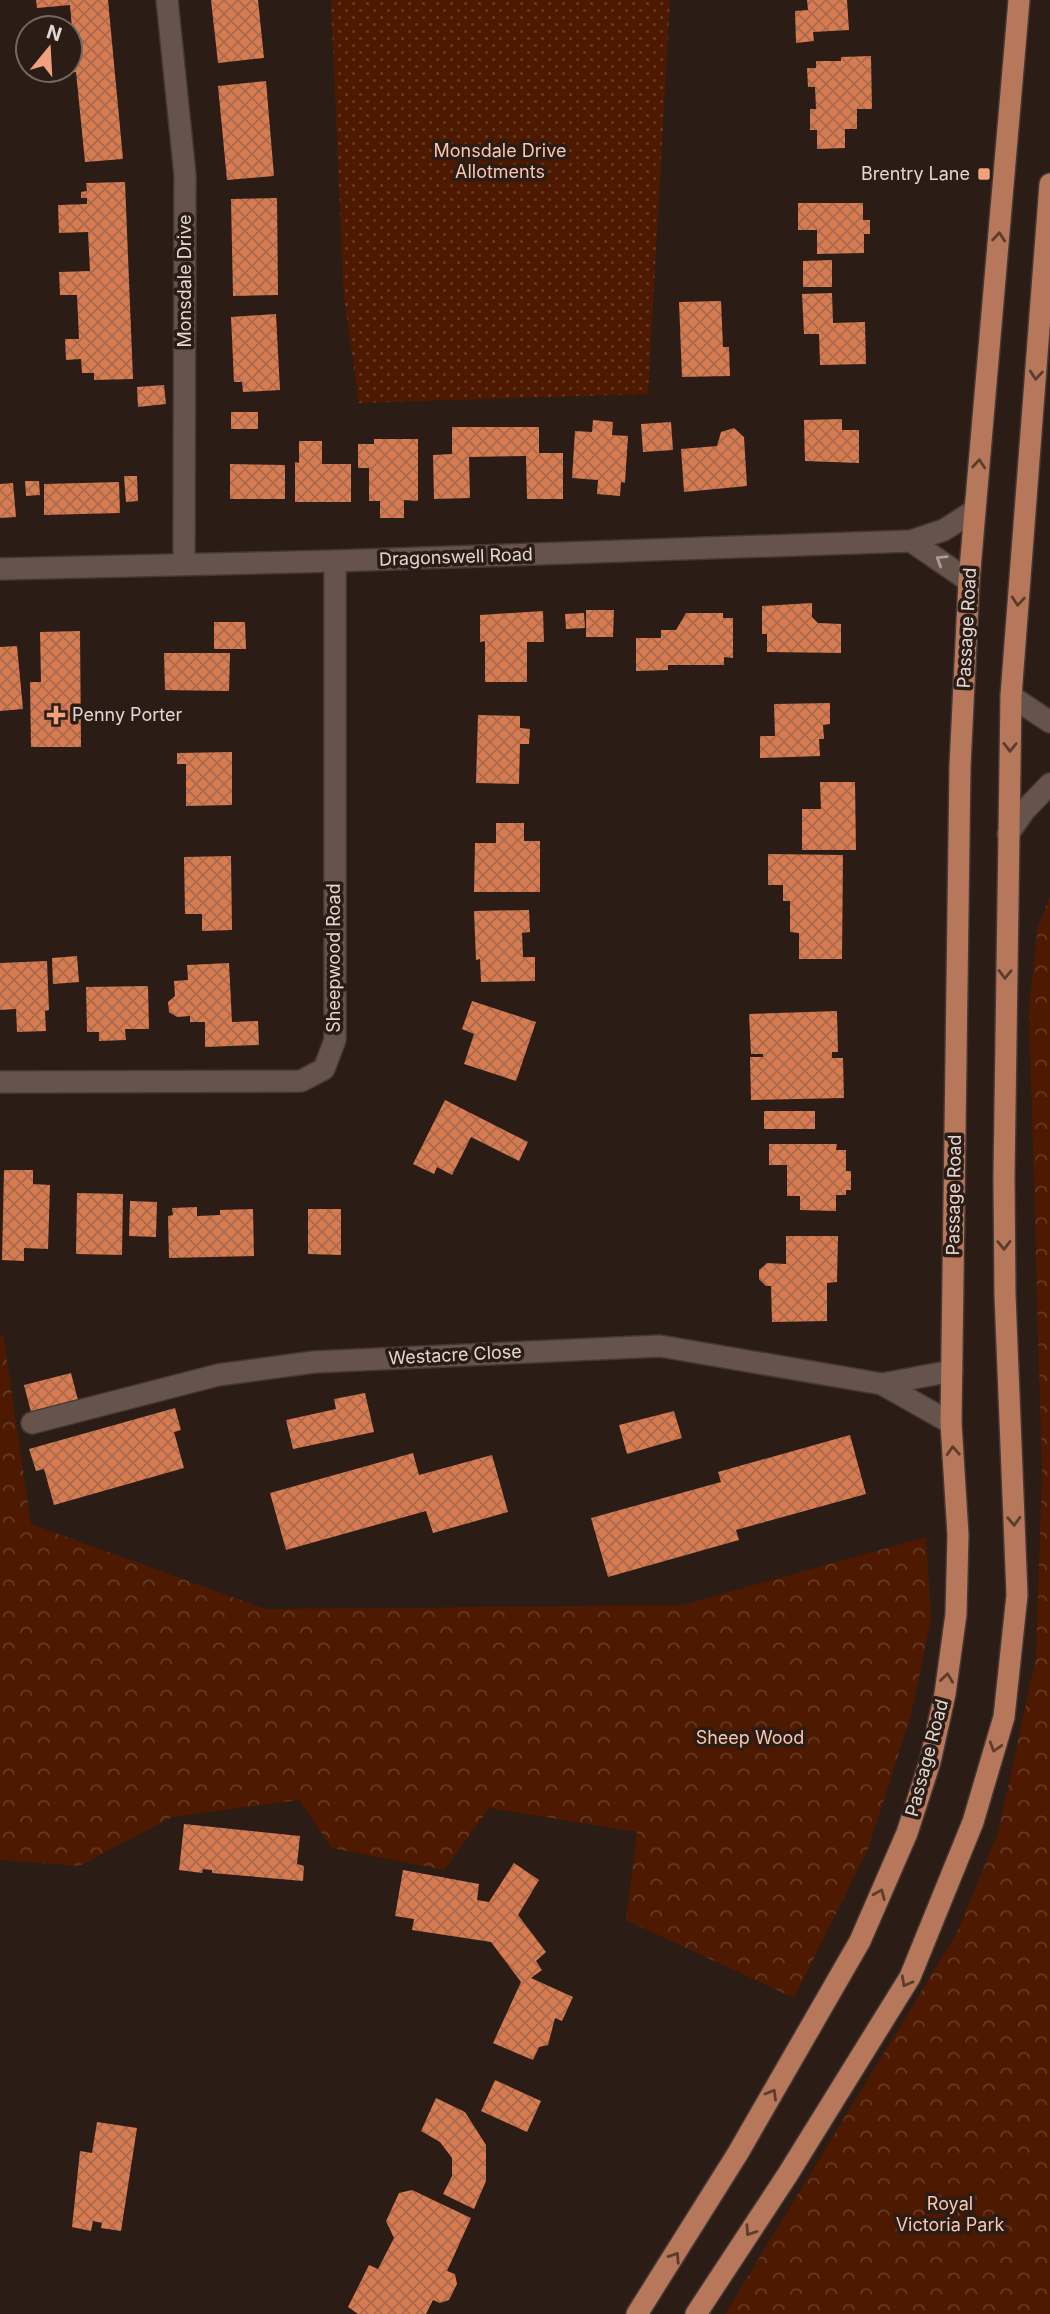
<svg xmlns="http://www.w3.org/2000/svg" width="1050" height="2314" font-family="Inter,sans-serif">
  <defs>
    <pattern id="grass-dots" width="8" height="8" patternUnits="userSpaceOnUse" patternTransform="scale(1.75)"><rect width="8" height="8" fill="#4d1900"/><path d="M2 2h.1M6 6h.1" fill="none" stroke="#663a24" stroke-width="1.8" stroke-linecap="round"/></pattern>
    <pattern id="forest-crowns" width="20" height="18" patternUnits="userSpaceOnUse" patternTransform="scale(1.75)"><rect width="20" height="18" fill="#4d1900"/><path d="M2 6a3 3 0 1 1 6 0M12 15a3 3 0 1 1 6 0" fill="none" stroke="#663a24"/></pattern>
    <pattern id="building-cross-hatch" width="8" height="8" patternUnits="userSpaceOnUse" patternTransform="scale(1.75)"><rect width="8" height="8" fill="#d77b51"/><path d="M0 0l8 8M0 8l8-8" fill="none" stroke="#ab694c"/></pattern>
  </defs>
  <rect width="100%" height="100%" fill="#2b1c15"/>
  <!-- grass -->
  <polygon fill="url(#grass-dots)" points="331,0 670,0 648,394 359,403 344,298"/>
  <!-- forest -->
  <g fill="url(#forest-crowns)">
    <polygon points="1050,897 1050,2314 725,2314 957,1933 998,1833 1036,1658 1042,1474 1029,1008 1038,926"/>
    <polygon points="3,1334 31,1524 265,1609 682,1605 926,1537 931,1619 911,1715 868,1849 794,1998 626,1920 637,1832 489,1808 444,1870 332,1848 299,1800 172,1817 79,1866 0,1860 0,1336"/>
  </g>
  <!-- building -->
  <g fill="url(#building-cross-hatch)">
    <polygon points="36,0 108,0 123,159 85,162 76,72 44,75 44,70 70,70 70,52 74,52 70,5 37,8"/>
    <polygon points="211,0 258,0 264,58 218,63"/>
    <polygon points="807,0 847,0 849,30 813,32 814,41 796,43 795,11 808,10"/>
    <polygon points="871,56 872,109 857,109 857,129 845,129 845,148 817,149 817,130 810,130 810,109 816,109 815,87 808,87 807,68 816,68 816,61 841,61 841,57"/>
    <polygon points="266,81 274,176 227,180 218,86"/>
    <polygon points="125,182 133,379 94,380 94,373 82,373 81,359 66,360 65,339 79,339 77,295 60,295 59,272 90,271 88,232 59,233 58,205 87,204 87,198 81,198 81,192 87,191 86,183"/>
    <polygon points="277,198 278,295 233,296 231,199"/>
    <polygon points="798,203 863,203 863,220 870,220 870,234 864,234 864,253 817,254 817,230 798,230"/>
    <polygon points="832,260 832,287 803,287 803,261"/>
    <polygon points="832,293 833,323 865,322 866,364 820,365 819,334 804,334 802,294"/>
    <polygon points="721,301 723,347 729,347 730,376 682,377 679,302"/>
    <polygon points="276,314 280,390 243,392 242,382 234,382 231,317"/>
    <polygon points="164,385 166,404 138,407 137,387"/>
    <rect x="231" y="412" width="27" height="17"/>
    <polygon points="842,419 842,430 859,430 859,463 805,461 804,420"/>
    <polygon points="593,420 613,422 612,435 628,436 625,483 621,482 620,496 597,494 598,480 572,478 575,431 592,432"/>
    <polygon points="671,422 673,450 643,452 641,424"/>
    <polygon points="452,427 539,427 539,453 563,453 563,499 527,499 526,456 469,457 470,498 434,499 433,455 452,454"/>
    <polygon points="734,428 744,437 747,486 684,492 681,449 717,446 721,432"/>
    <polygon points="374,439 418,439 418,501 404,500 404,518 380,518 380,501 369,501 369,468 358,468 358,444 374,444"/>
    <polygon points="299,441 322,441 322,464 351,464 351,502 295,502 295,462 299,463"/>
    <polygon points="230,464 285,465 285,499 230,499"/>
    <polygon points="124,476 137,476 138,501 126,502"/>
    <polygon points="25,481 39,481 40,495 26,496"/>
    <polygon points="119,482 120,513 44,515 44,484"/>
    <polygon points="13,483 16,517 0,518 0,484"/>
    <polygon points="812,603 812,617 818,623 841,624 841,653 767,652 767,634 762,634 762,606"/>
    <polygon points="586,610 614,610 613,637 586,637"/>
    <polygon points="543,611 544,642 527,642 527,682 485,682 485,641 480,642 480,615"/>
    <polygon points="584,613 585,628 566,629 565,614"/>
    <polygon points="686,613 723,613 723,618 733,618 733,658 724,657 724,665 668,665 668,670 636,671 636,638 661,638 661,630 676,630"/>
    <polygon points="214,622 245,622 246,649 214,649"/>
    <polygon points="80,631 81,747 31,747 30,682 41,682 40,632"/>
    <polygon points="17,646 23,709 0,711 0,647"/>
    <polygon points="164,653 230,653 229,691 165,690"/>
    <polygon points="830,703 830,724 823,725 824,739 819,739 820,756 760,758 760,736 775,736 774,704"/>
    <polygon points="478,715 520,716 520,728 530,729 529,744 520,744 519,784 476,783"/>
    <polygon points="232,752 232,805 186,806 186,764 177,764 177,753"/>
    <polygon points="820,782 855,782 856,850 802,850 802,809 821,809"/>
    <polygon points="496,823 524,823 524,841 540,841 540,892 474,892 475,843 496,843"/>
    <polygon points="768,854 843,855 842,959 799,959 799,933 790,932 790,901 783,901 783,885 768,885"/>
    <polygon points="231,856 232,930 202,931 202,914 185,914 184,857"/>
    <polygon points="529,910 530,932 522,933 523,957 535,957 535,981 481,982 480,959 476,960 474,911"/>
    <polygon points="77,956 79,982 53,984 52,958"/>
    <polygon points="47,961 49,1010 45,1011 46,1031 17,1032 16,1009 0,1010 0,963"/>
    <polygon points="229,963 232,1022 258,1021 259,1045 205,1047 205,1022 190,1022 190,1016 177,1017 169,1012 168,1002 175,996 174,981 188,980 187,965"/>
    <polygon points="148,986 149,1029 125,1029 126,1040 99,1041 99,1032 87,1032 86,987"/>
    <polygon points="472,1001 536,1022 516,1081 464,1064 474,1034 462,1029"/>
    <polygon points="837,1011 838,1052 832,1052 832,1058 843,1058 844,1098 751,1100 750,1057 763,1057 763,1054 751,1054 749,1014"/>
    <polygon points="445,1100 528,1142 519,1161 471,1137 452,1175 437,1167 434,1174 413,1164"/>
    <rect x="764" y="1111" width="51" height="18"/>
    <polygon points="769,1144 837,1144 836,1150 846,1150 846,1171 851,1171 851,1190 846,1190 846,1195 836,1195 836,1211 800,1210 800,1196 787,1196 787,1165 769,1165"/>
    <polygon points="4,1170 33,1170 33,1184 50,1185 48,1249 24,1248 24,1261 2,1260"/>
    <polygon points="77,1193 123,1194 122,1255 76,1254"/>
    <polygon points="130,1201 157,1202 156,1237 129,1236"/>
    <polygon points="197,1207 197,1216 220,1215 220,1210 253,1209 254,1256 169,1258 168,1216 173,1215 172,1208"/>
    <polygon points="308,1209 341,1209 341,1255 308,1254"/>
    <polygon points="786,1236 838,1236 837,1282 827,1283 827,1321 772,1322 771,1286 766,1286 759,1279 759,1270 767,1263 786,1264"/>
    <polygon points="71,1373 78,1400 31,1412 24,1385"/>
    <polygon points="365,1393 374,1432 293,1449 286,1420 336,1409 334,1399"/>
    <polygon points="175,1408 181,1430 174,1432 184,1468 54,1505 44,1469 36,1471 29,1449"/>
    <polygon points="674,1411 682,1438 627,1454 619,1425"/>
    <polygon points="850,1435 866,1494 736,1530 739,1540 608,1577 591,1518 721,1482 718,1472"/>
    <polygon points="413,1453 419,1475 492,1455 508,1512 433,1533 426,1511 286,1550 270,1493"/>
    <polygon points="184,1824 300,1836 297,1864 304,1866 303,1881 212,1873 212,1870 203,1869 202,1873 179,1870"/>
    <polygon points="514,1863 539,1880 518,1915 546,1952 536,1961 542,1970 531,1978 573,1997 562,2021 555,2018 548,2045 539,2047 533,2060 493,2043 521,1982 491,1942 412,1930 414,1919 395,1916 403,1870 479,1884 477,1900 489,1902"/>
    <polygon points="495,2080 541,2101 527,2132 481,2111"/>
    <polygon points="436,2098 465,2112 486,2145 486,2181 474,2209 443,2194 452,2176 452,2158 440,2142 421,2131"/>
    <polygon points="97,2122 137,2128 121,2231 101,2228 102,2223 93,2221 91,2231 72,2227 80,2151 92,2153"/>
    <polygon points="412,2190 471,2218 447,2271 455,2274 457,2284 449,2300 440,2303 433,2300 426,2314 358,2314 348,2307 369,2265 378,2269 394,2238 386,2221 399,2193"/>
  </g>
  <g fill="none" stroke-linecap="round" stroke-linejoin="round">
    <!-- street casing -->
    <g stroke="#453834" stroke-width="24">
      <g id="street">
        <polyline points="167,0 185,175 184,564"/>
        <polyline points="911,541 969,581"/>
        <polyline points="0,569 335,561 911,541 944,530 975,510"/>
        <polyline points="1011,696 1050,722"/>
        <polyline points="1008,834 1025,810 1050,784"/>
        <polyline points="0,1082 301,1081 324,1069 335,1040 335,561"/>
        <polyline points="882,1384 951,1423"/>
        <polyline points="32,1423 218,1375 314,1362 660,1346 882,1384 952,1371"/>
      </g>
    </g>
    <!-- primary casing -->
    <g stroke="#453834" stroke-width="24">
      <g id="primary">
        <polyline points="637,2314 738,2153 860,1941 907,1833 930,1762 945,1694 956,1614 958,1535 951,1423 960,766 969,581 1019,0"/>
        <polyline points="696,2314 788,2174 910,1977 973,1822 1004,1717 1017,1595 1005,1295 1004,1177 1011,696 1050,184"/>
      </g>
    </g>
    <!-- street -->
    <use href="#street" stroke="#66544c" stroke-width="21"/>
    <!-- primary -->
    <use href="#primary" stroke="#b7775a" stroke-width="21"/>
  </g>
  <!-- one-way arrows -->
  <defs><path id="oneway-chevron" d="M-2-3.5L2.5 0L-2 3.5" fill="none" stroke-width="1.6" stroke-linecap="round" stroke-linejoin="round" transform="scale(1.75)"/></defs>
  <g stroke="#5c3c2d">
    <use href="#oneway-chevron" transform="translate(999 237) rotate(-85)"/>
    <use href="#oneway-chevron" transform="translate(1036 375) rotate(95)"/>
    <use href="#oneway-chevron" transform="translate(979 464) rotate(-85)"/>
    <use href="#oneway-chevron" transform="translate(1018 601) rotate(95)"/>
    <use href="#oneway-chevron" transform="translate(1010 747) rotate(91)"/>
    <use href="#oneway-chevron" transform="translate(1005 974) rotate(91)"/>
    <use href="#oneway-chevron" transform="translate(1004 1245) rotate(89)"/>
    <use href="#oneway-chevron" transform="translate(953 1451) rotate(-93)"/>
    <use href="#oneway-chevron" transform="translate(1014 1521) rotate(88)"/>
    <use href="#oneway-chevron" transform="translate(947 1678) rotate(-82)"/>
    <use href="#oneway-chevron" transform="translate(995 1747) rotate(107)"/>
    <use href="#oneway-chevron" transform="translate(880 1894) rotate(-67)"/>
    <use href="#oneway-chevron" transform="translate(906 1982) rotate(119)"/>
    <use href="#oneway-chevron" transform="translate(772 2094) rotate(-60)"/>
    <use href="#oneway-chevron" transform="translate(750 2231) rotate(124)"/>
    <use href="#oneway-chevron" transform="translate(675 2257) rotate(-57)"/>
  </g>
  <use stroke="#aa9c96" href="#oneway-chevron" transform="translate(941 560) rotate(-148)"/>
  <!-- markers -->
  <g fill="#f1a17d" stroke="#2b1c15" stroke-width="2.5">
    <rect x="977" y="167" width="14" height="14" rx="3.5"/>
    <path d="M52.5 704.5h7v7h7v7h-7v7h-7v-7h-7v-7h7z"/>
  </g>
  <g text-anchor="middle" stroke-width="7" stroke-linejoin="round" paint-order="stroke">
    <!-- park labels -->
    <g font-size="18" fill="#f9c8b3" stroke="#2b1c15">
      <text x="500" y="157">Monsdale Drive<tspan x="500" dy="21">Allotments</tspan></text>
      <text x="750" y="1744">Sheep Wood</text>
      <text x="950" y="2210">Royal<tspan x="950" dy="21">Victoria Park</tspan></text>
    </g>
    <!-- poi labels -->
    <g font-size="18" fill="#e2d7d2" stroke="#2b1c15" text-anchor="end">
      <text x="970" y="180">Brentry Lane</text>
      <text x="72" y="721" text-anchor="start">Penny Porter</text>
    </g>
    <!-- street labels -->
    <g font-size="18" fill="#e2d7d2" stroke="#2b1c15">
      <text transform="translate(185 281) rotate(-90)" y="6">Monsdale Drive</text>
      <text transform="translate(456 557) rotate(-2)" y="6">Dragonswell Road</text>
      <text transform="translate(967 628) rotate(-87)" y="6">Passage Road</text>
      <text transform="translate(334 958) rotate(-90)" y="6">Sheepwood Road</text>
      <text transform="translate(954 1195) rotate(-89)" y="6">Passage Road</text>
      <text transform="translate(455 1355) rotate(-3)" y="6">Westacre Close</text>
      <text transform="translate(927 1758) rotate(-75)" y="6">Passage Road</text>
    </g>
  </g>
  <!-- north arrow -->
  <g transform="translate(49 49) rotate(18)"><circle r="33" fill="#2b1c15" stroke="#746761" stroke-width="2"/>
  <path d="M0-5L12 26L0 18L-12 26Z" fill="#f1a17d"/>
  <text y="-10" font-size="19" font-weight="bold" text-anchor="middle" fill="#e2d7d2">N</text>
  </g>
</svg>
